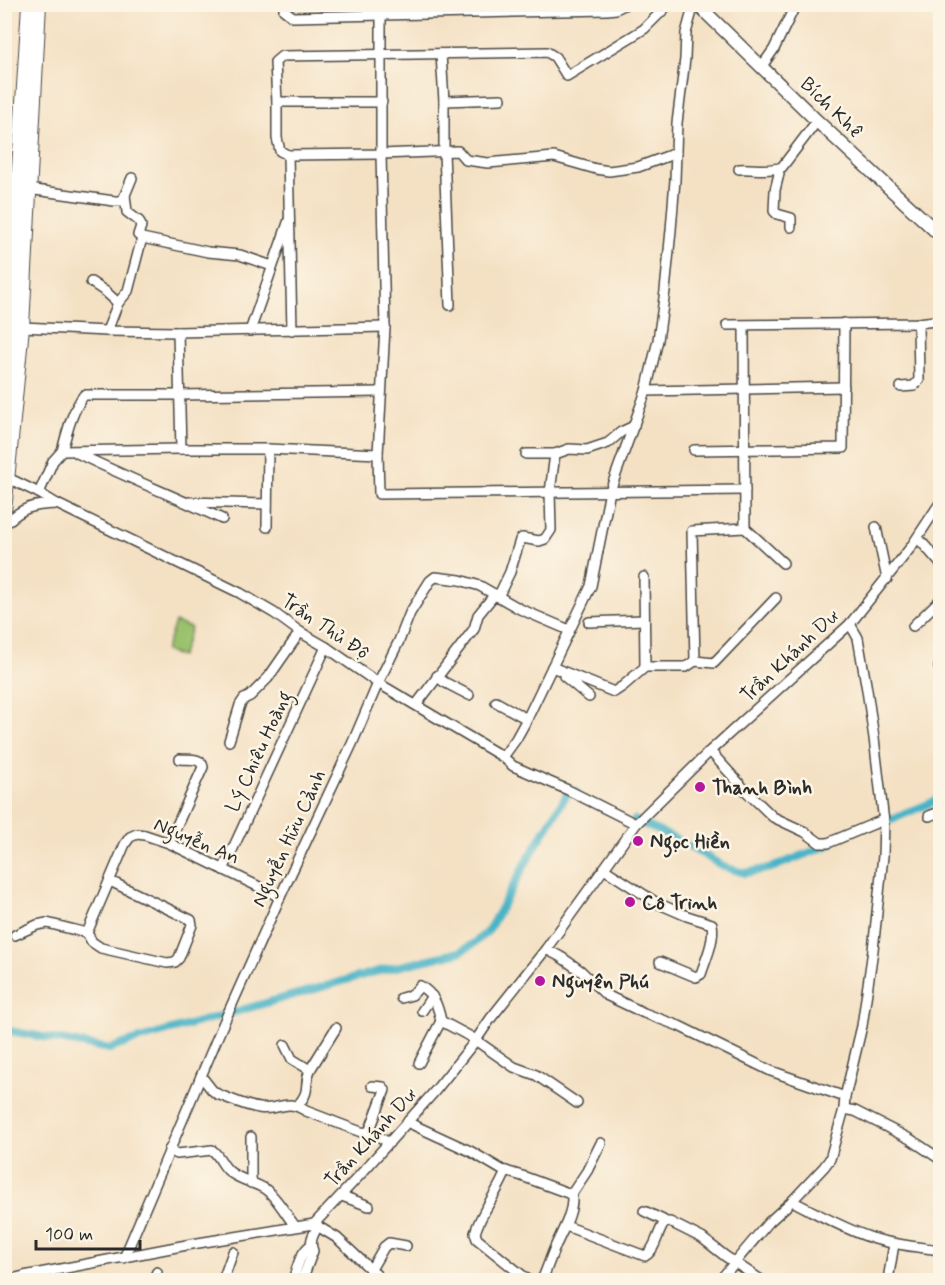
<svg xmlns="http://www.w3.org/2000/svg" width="945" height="1285" font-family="Mynerve,sans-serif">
  <rect width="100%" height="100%" fill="#fcf5e5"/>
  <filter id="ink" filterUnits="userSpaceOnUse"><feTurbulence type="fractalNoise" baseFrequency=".0167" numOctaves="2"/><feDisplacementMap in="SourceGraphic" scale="12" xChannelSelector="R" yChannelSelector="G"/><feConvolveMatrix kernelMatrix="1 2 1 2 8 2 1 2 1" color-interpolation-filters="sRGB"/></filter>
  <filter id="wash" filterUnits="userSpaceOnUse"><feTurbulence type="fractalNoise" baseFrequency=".008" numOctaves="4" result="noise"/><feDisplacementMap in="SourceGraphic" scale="24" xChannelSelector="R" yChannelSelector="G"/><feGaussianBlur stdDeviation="1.35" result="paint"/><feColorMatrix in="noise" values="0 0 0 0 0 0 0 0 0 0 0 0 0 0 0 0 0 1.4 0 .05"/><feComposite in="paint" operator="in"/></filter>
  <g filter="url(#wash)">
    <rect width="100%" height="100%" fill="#f4e1c4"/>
    <!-- green -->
    <polygon fill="#9ac16c" stroke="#62764c" stroke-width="1.5" points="175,622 191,628 181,657 165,651"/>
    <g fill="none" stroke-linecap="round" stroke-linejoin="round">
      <!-- canal -->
      <g stroke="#4ab4c7" stroke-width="8">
        <polyline points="635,820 688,845 724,867 745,873 771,868 831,844"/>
        <polyline points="881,824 940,799"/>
        <polyline points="4,1030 110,1049 129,1042 375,972 460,952 473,944 488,931 527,861 567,794 576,791"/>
      </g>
    </g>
  </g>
  <g filter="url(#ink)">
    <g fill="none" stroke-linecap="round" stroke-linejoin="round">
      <!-- minor casing -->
      <g stroke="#494642" stroke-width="12">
        <g id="minor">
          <polyline points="285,4 284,10 293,17 607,10 616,9 626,4"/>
          <polyline points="381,4 381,154 385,327 378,454 379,494 745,490"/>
          <polyline points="4,7 10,4"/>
          <polyline points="441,54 444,101 444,152 450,305"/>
          <polyline points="762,66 774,49 796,4"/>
          <polyline points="444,101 501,99"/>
          <polyline points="277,102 382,102"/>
          <polyline points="288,155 280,151 277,138 277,102 275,62 282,56 547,52 555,57 567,76 644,29 669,4"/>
          <path d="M 739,169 C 753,168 769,172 782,167 L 817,121"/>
          <polyline points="777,169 779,174 775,190 774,211 777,214 791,218 791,227"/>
          <polyline points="28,189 114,201 121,201 125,195 127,212 139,221 141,226 138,235 142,238"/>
          <polyline points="125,195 132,178"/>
          <polyline points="91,282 106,292 118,303"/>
          <polyline points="727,325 918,323 935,321"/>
          <polyline points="22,327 107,331 178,332 385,327"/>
          <polyline points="292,330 288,155 381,154 458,151 466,160 488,163 554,157 596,169 609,171 638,167 676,153"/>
          <polyline points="107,331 118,303 128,291 142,238 208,252 240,255 272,266"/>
          <polyline points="250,331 289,220"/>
          <polyline points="178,332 181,449"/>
          <polyline points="901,387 914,386 919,380 918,323"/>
          <polyline points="646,391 844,387"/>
          <polyline points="694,450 843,448 844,323"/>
          <path d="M 62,451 C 67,432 72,411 84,395 L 179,395 L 381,392"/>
          <path d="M 77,453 C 125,477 174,496 222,519"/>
          <polyline points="526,454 555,454"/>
          <polyline points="8,478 39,493 57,504 240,593 274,613 300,632 326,647 378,683 503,757 513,766 568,790 636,824"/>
          <polyline points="39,493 53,461 62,451 181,449 268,449 378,454"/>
          <polyline points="189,502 267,504"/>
          <path d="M 4,525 C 23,507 31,505 57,504"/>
          <polyline points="267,527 268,449"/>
          <polyline points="876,527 887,579"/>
          <polyline points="745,528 783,563"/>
          <polyline points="918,538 940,563"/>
          <polyline points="644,577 645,667 686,667 695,661 692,531 745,528 744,326"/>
          <polyline points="498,597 510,572 520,540 522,538 539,541 545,539 551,530 550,492 555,454 569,449 587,450 608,443 621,432 634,426"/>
          <polyline points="589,622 644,620"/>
          <polyline points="913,626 940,600"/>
          <polyline points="695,661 714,663 776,598"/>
          <polyline points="552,667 614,692 623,686 645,667"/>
          <polyline points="939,667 940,665"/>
          <polyline points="437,676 444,682 469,695"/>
          <polyline points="564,676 589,697"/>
          <polyline points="496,702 527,719"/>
          <polyline points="416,705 474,629 478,615 495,594"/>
          <polyline points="229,741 240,705 244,699 250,696 268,678 300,632"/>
          <polyline points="710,751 746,791 773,817 805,832 820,843 828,843 883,820"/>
          <polyline points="503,757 516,739 527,719 591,586 610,491 646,391 658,340 665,291 671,230 675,180 677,123 685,59 686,33 694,4"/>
          <polyline points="929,816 940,812"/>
          <path d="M 169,843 L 203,767 C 201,757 189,760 180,759"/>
          <path d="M 604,869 L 657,903 L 687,916 L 712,924 C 715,940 706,959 701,974 L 696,977 L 660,962"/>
          <polyline points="223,870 326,647"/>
          <polyline points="87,933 125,844 130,837 137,834 145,835 169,843 280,897"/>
          <polyline points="15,935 37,925 47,923 87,933 92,942 101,948 167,963 175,962 179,958 192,925 191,920 110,881"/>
          <polyline points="546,949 561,957 581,971 606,995 644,1013 679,1026 771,1071 845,1097"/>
          <path d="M 401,998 L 412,995 L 420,986 C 434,994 438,1006 441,1021 L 471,1037 L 514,1067 L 536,1075 L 577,1103"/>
          <polyline points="422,1011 432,996"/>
          <polyline points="285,1045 292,1059 310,1070"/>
          <polyline points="419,1063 441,1021"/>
          <path d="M 201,1076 L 212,1090 L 217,1094 C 231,1099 245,1106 259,1108 C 279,1112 285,1097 306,1111 L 361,1132 L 373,1133 L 389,1143"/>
          <path d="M 298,1105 C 312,1089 303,1086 310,1070 L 336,1028"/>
          <polyline points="844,1109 855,1111 910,1139 940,1159"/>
          <path d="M 407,1122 L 470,1151 L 502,1170 L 522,1176 L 568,1193 L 572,1196 C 573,1214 563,1229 556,1245 C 551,1256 547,1269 542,1280"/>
          <polyline points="369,1132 385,1090 383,1087 372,1086"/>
          <polyline points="251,1137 251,1183"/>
          <path d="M 169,1150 L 177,1154 L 212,1150 C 220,1156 222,1166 230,1172 C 240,1180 254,1182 265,1189 C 277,1197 286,1215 295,1226"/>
          <path d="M 506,1171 C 498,1193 481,1211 475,1233 L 477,1239 L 482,1243 L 528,1280"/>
          <polyline points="571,1195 587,1171 601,1143"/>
          <polyline points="342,1196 369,1206"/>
          <path d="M 792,1201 C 818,1214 844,1229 872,1238 C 894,1245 918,1247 940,1250"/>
          <polyline points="644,1211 663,1220 665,1222"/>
          <polyline points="314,1224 337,1238 382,1280"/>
          <path d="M 566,1226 L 645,1256 C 656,1250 657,1232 665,1222 L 670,1222 L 702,1238 L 725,1256 L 761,1280"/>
          <polyline points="124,1258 221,1029 280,897 352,744 378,683 399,641 410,613 430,581 435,577 460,580 480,586 520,609 569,630"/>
          <polyline points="370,1271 384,1247 389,1243 406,1246"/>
          <polyline points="8,1280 24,1276 192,1244 314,1224 359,1176 435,1091 476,1040 491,1018 546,949 636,824 710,751 850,624 911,547 940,503"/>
          <polyline points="153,1280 157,1272"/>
          <polyline points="223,1280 233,1252"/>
          <path d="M 293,1280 C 297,1269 300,1252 311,1245"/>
          <path d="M 302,1280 L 313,1251 C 309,1241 313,1235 318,1226"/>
          <polyline points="720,1280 769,1222 792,1201 824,1167 830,1159 844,1109 845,1097 862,1026 873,950 883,856 884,822 874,738 867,690 858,638 850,624"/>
          <polyline points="888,1280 894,1244"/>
        </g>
      </g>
      <!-- major casing -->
      <g stroke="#494642" stroke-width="15">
        <polyline id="major" points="697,4 817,121 940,235"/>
      </g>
      <!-- highway casing -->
      <g stroke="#494642" stroke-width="16">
        <g id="highway">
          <polyline points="4,385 9,333 29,4"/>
          <polyline points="4,511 22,327 39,4"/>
        </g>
      </g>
      <!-- minor -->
      <use href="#minor" stroke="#fff" stroke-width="9"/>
      <!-- major -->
      <use href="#major" stroke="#fff" stroke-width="12"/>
      <!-- highway -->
      <use href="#highway" stroke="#fff" stroke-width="14"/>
    </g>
  </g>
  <!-- markers -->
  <g fill="#b5179e" stroke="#fcf5e5" stroke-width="2">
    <circle cx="700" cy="787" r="6"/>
    <circle cx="638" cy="841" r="6"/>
    <circle cx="630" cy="902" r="6"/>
    <circle cx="540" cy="981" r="6"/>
  </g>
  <g text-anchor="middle" stroke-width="5" stroke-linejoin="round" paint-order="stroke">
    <!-- street labels -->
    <g font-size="20" fill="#2b2b2b" stroke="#fcf5e5">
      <text transform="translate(832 107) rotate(44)" y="7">Bích Khê</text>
      <text transform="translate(326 626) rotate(34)" y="7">Trần Thủ Độ</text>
      <text transform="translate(789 655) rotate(-43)" y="7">Trần Khánh Dư</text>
      <text transform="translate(258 751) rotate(-65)" y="7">Lý Chiêu Hoàng</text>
      <text transform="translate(288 838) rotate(-65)" y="7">Nguyễn Hữu Cảnh</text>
      <text transform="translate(197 840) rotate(23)" y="7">Nguyễn An</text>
      <text transform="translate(370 1137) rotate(-48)" y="7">Trần Khánh Dư</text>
    </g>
    <!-- poi labels -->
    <g font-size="20" font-weight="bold" fill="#2b2b2b" stroke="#fcf5e5" text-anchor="start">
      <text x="712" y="794">Thanh Bình</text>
      <text x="650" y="848">Ngọc Hiền</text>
      <text x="642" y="909">Cô Trinh</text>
      <text x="552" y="988">Nguyên Phú</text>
    </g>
  </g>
  <!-- margin -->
  <rect width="945" height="1285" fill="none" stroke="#fcf5e5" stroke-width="24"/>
  <!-- scale -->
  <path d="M36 1240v9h104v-9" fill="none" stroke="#2b2b2b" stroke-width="3"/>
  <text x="45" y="1240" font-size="18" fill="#2b2b2b" stroke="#fcf5e5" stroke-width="4.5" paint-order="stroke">100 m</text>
</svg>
